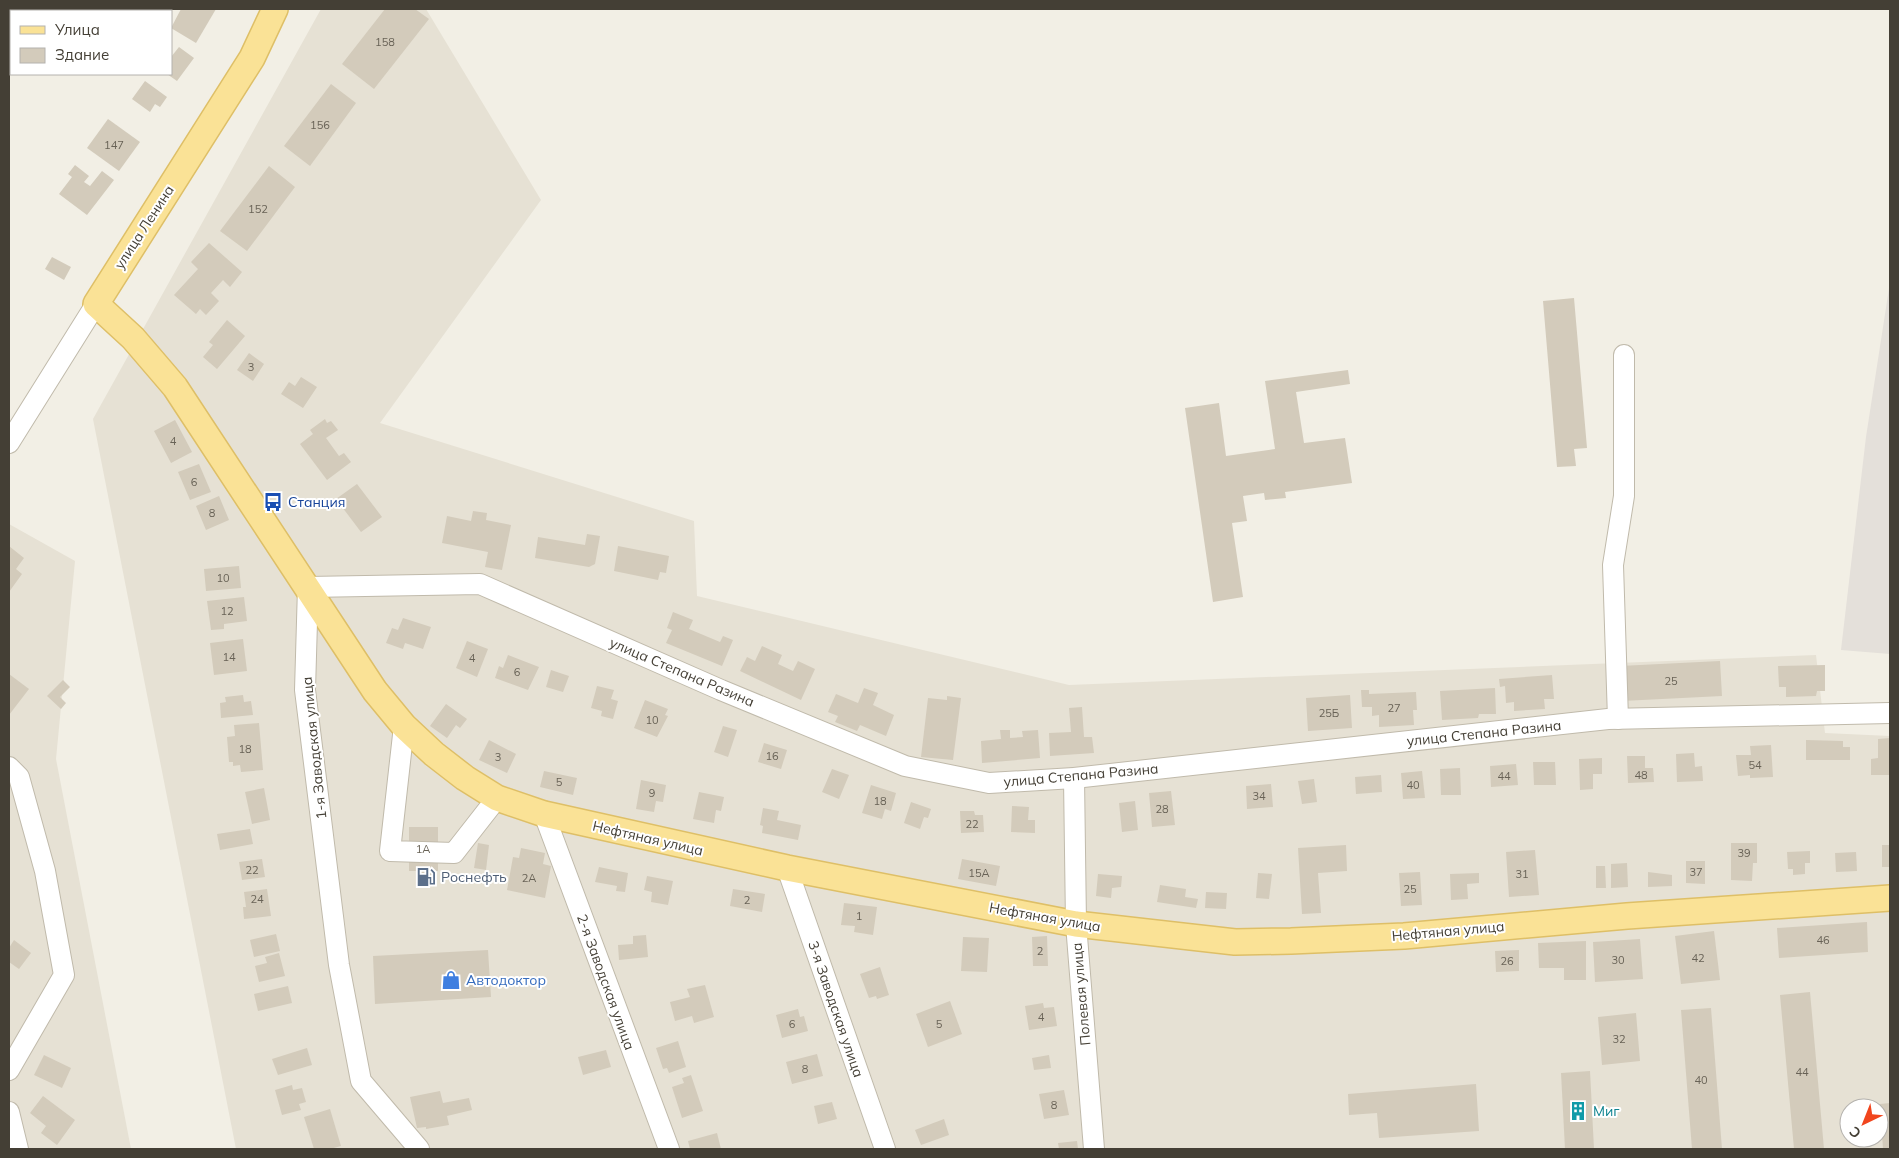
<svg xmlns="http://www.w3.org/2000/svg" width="1899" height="1158" font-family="Mulish,sans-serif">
  <rect width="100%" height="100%" fill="#f2efe5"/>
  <!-- residential -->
  <g fill="#e6e1d4" fill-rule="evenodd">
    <path d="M 321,9 L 426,9 L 541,200 L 380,423 L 694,521 L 697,596 L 1069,685 L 1816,655 L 1825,733 L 1890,736 L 1890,1149 L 236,1149 L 93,419 ZM 1849,1108 L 1879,1108 L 1879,1138 L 1849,1138 Z"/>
    <polygon points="9,524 75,561 56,759 131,1149 9,1149"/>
  </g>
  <!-- industrial -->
  <polygon fill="#e4e0da" points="1890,282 1890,654 1841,650 1866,437"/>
  <!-- building -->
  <g fill="#d3cbbb">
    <polygon points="181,9 216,9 196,43 171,28"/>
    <polygon points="385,9 415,9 429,19 374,89 342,64"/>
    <polygon points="179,47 194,58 177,81 167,74 171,74 171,57"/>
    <polygon points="145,81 167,97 160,107 155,104 150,112 132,99"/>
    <polygon points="331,84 356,103 310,166 284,146"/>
    <polygon points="108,119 140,142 119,171 87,148"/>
    <polygon points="75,165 89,176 84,182 90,186 102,171 114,180 87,215 59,194 72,177 68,174"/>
    <polygon points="269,166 295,187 247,251 220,231"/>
    <polygon points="209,243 242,272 230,287 223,280 211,293 219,301 206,315 200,309 196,314 174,295 198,269 191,262"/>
    <polygon points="52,257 71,267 64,280 45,269"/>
    <polygon points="1574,298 1587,448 1574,449 1576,466 1557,467 1543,301"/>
    <polygon points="227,320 245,336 217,369 203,357 213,345 209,342"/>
    <polygon points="249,353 264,364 253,381 237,370"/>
    <polygon points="1348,370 1350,384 1296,392 1304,443 1345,438 1352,483 1285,492 1286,498 1265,500 1264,493 1243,496 1247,521 1232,523 1243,597 1213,602 1185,408 1219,403 1226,456 1275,449 1265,381"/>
    <polygon points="301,377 317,387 303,408 281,394 289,382 295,386"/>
    <polygon points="325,419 327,423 331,421 338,430 326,438 339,456 344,453 351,462 327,480 300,444 313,434 310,430"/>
    <polygon points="175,420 192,452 171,463 154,431"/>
    <polygon points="199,464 211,492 190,500 178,472"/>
    <polygon points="357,484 382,517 361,532 336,499"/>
    <polygon points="219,496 229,520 206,530 196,506"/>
    <polygon points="473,511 487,513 486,520 511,525 502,570 485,567 488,552 442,543 447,516 471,521"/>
    <polygon points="587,534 600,536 595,564 589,567 535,558 538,537 585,545"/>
    <polygon points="9,546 24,558 16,569 22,574 9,592"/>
    <polygon points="618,546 669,556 666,573 660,572 658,580 614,571"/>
    <polygon points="239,566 241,588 206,591 204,569"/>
    <polygon points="244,597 247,621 224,624 224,629 211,630 207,601"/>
    <polygon points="673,612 693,620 689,629 720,642 723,636 733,640 722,666 666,643 672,630 667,628"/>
    <polygon points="403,618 431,627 423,649 405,643 403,649 386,643 392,628 398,630"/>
    <polygon points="243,639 247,671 214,675 210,643"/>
    <polygon points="467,641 488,649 477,677 456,668"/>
    <polygon points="762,646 782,655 778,664 793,671 798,661 815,669 801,700 740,671 747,657 755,661"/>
    <polygon points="508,655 539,667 528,690 495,678 499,666 503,668"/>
    <polygon points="1720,661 1722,696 1622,701 1620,666"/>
    <polygon points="1825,665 1825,691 1817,691 1816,696 1786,697 1786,687 1779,687 1778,666"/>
    <polygon points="551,670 569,676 563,692 546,687"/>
    <polygon points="9,674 29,689 9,715"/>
    <polygon points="1552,675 1554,699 1544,699 1545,709 1514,711 1514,702 1506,703 1505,686 1500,687 1499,679"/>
    <polygon points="63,680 70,687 60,697 66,703 61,709 47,696"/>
    <polygon points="597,686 614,690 611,699 618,701 613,719 601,716 602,711 591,708"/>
    <polygon points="864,688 878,693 873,705 894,715 886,736 860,725 857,731 835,722 838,716 828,712 836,694 858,703"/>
    <polygon points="1495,688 1496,714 1479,714 1478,718 1442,720 1440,691"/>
    <polygon points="1361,690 1369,690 1369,694 1416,692 1417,710 1413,710 1414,725 1379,727 1379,715 1372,716 1372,707 1362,707"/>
    <polygon points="243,695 244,702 251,701 253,715 221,718 220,703 226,702 225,697"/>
    <polygon points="1350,695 1352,728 1308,731 1306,698"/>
    <polygon points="947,696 961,698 953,760 921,757 928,698 947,700"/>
    <polygon points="645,700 668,709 665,715 668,716 657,737 634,728"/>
    <polygon points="446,704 467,719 460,728 456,725 447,738 430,726"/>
    <polygon points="1082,707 1084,737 1092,737 1094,753 1050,756 1049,733 1071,732 1069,708"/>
    <polygon points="259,723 263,770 241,772 240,765 233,766 233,762 229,762 227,737 235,736 234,725"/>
    <polygon points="723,726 737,730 728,757 714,752"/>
    <polygon points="1000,730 1010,730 1010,738 1023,737 1022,731 1038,730 1040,758 982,763 981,741 1001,739"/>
    <polygon points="1890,738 1890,775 1871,775 1871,759 1878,758 1878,739"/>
    <polygon points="489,740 516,754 507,773 479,760"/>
    <polygon points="1806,740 1843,741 1843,747 1850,747 1850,760 1806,760"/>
    <polygon points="764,743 787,750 781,769 758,762"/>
    <polygon points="1771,745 1773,777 1750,778 1750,775 1738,776 1736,755 1751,755 1750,746"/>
    <polygon points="1694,753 1695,767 1702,766 1703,781 1677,782 1676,754"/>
    <polygon points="1627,756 1645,756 1645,768 1653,768 1654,782 1628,783"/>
    <polygon points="1602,758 1602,774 1593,774 1593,789 1580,790 1579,759"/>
    <polygon points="1533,762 1555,762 1556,785 1534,785"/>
    <polygon points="1516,764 1518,785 1491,787 1490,766"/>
    <polygon points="1460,768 1461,795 1441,795 1440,769"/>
    <polygon points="832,769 849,775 839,799 822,792"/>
    <polygon points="544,771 577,778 573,795 540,787"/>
    <polygon points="1422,771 1425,798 1403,799 1401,773"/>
    <polygon points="1381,775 1382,792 1356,794 1355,777"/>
    <polygon points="1314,779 1317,802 1302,804 1298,781"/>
    <polygon points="641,780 666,785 663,802 656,801 654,812 636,809"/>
    <polygon points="1271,784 1273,807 1247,809 1246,786"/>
    <polygon points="871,785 896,793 891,811 885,809 882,819 862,813"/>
    <polygon points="264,788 270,820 252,824 245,792"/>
    <polygon points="1171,791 1175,825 1152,827 1149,793"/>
    <polygon points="699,792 724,797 721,811 716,810 714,823 693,819"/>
    <polygon points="1135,801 1138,830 1122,832 1119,803"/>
    <polygon points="911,802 931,809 928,818 924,817 920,829 904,823"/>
    <polygon points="1012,806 1029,807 1028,820 1035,820 1035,833 1011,832"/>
    <polygon points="763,808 779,811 777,820 801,825 798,840 762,833 763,826 760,825"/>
    <polygon points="960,811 974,811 975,815 983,815 984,832 961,833"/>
    <polygon points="409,827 438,827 438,871 432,871 432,886 416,886 416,871 409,871"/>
    <polygon points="250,829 253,844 220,850 217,834"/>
    <polygon points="478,843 489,845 486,870 474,868"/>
    <polygon points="1731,843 1757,843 1757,863 1753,863 1752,881 1731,880"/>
    <polygon points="1346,845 1347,871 1318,873 1321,913 1302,914 1298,848"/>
    <rect x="1882" y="845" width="8" height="22"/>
    <polygon points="521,848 545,853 543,864 551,866 545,898 507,890 513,857 519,858"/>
    <polygon points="1535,850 1539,895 1509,897 1506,852"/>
    <polygon points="1810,851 1810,863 1805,863 1805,874 1793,875 1793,869 1788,869 1787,852"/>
    <polygon points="1856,852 1857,871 1836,872 1835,853"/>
    <polygon points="262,859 265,877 242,880 239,862"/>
    <polygon points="962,859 1000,866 996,886 958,879"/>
    <polygon points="1686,861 1705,861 1705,884 1686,883"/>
    <polygon points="1627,863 1628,887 1611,888 1611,864"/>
    <polygon points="1596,866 1605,866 1606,888 1596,888"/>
    <polygon points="599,867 628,873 625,892 616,891 617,886 595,882"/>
    <polygon points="1420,872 1422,905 1401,906 1399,873"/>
    <polygon points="1648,872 1672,875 1672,886 1648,887"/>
    <polygon points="1258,873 1272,874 1269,899 1256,898"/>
    <polygon points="1479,873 1479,883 1467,884 1468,899 1451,900 1450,874"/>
    <polygon points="1098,874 1122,876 1121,887 1112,888 1111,898 1096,896"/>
    <polygon points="647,876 673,881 668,905 651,902 652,892 644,890"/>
    <polygon points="1160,885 1186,889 1185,897 1198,899 1196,908 1157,902"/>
    <polygon points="267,889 271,916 244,919 243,907 246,907 244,892"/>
    <polygon points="733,889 765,894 762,912 730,906"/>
    <polygon points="1206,892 1227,893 1226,909 1205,908"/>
    <polygon points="844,903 877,907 873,935 854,932 855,926 841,925"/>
    <polygon points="1867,922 1868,952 1779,958 1777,928"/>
    <polygon points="1714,931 1720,980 1681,984 1675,936"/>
    <polygon points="276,934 280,951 254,957 250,940"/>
    <polygon points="646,935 648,957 619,960 618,945 633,944 633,936"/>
    <polygon points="1047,936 1048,966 1033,966 1032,937"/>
    <polygon points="963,937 989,938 987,972 961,971"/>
    <polygon points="1640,939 1643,979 1595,982 1593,942"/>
    <polygon points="14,940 31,953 19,969 9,962 9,948"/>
    <polygon points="1586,941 1586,980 1564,980 1564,968 1539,968 1538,943"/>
    <polygon points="488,950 491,997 375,1004 373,956"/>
    <polygon points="1519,950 1519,971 1496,972 1495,951"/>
    <polygon points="279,953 285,976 259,982 255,966 267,963 265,957"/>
    <polygon points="880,967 889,995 877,999 876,996 869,998 860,974"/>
    <polygon points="705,985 714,1017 694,1023 692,1016 675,1021 670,1002 690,997 687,989"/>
    <polygon points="288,986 292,1003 258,1011 254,994"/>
    <polygon points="1810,992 1824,1149 1794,1149 1780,995"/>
    <polygon points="950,1001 962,1034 928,1047 916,1014"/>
    <polygon points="1043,1003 1044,1008 1054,1007 1057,1026 1029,1030 1025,1006"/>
    <polygon points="1711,1008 1722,1149 1692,1149 1681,1010"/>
    <polygon points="798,1009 800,1017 804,1016 808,1031 782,1038 776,1015"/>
    <polygon points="1636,1013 1640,1061 1602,1065 1598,1017"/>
    <polygon points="678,1041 686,1067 669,1073 667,1068 663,1069 656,1048"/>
    <polygon points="307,1048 312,1065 278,1075 272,1059"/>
    <polygon points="606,1050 611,1067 583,1075 578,1057"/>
    <polygon points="817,1054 823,1076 792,1084 786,1062"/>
    <polygon points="44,1055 71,1068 62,1088 34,1075"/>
    <polygon points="1049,1055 1051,1068 1034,1070 1032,1058"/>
    <polygon points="1590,1071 1594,1149 1565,1149 1561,1073"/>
    <polygon points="691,1075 703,1111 682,1118 672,1087 684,1083 682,1078"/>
    <polygon points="1476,1084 1479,1131 1379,1138 1377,1113 1349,1115 1348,1094"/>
    <polygon points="292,1085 293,1090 302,1088 306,1102 299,1104 301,1110 282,1115 275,1090"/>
    <polygon points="1064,1090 1069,1115 1044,1119 1039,1094"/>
    <polygon points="440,1091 443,1103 469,1098 472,1110 447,1116 449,1125 426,1129 426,1127 417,1128 410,1097"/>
    <polygon points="43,1096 75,1120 57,1145 41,1133 46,1126 30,1113"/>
    <polygon points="832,1102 837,1119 818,1124 814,1106"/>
    <polygon points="1890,1103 1890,1149 1883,1149 1880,1104"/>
    <polygon points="330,1109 341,1146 330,1149 314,1149 304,1117"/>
    <polygon points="944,1119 949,1135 921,1145 915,1130"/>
    <polygon points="717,1133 721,1149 690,1149 688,1141"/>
    <polygon points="1077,1141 1078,1149 1059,1149 1058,1143"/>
  </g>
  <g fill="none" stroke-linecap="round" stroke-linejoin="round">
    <!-- minor casing -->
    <g stroke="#c0baab" stroke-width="22">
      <g id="minor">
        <polyline points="19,11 21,9"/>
        <polyline points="9,443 96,304"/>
        <polyline points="1618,719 1613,565 1624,496 1624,355"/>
        <polyline points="404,726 390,851 454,853 497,798"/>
        <polyline points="9,767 19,777 45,871 64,975 9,1070"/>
        <polyline points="1074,778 1076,924 1094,1149"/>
        <polyline points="544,814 669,1149"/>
        <polyline points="787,868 885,1149"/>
        <polyline points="9,1112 18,1149"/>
        <polyline points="419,1149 361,1081 339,965 305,690 308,587 480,584 721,690 905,766 989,783 1074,778 1608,719 1890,713"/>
      </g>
    </g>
    <!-- major casing -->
    <g stroke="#debf67" stroke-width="28">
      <polyline id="major" points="275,9 252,58 96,304 133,338 175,387 375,691 404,726 434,754 465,778 497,798 544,814 787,868 1076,924 1235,942 1291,941 1404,936 1627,916 1890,898"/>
    </g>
    <!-- minor -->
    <use href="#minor" stroke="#fff" stroke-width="20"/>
    <!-- major -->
    <use href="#major" stroke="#fae296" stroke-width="25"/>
  </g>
  <!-- icons -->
  <defs>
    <g id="bus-bare" transform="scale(1.5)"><path d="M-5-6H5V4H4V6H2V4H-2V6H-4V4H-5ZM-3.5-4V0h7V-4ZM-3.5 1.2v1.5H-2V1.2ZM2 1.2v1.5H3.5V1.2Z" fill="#1a4fb4" stroke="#fff" stroke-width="2.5" paint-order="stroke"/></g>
    <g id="fuel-bare" transform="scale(1.5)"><path d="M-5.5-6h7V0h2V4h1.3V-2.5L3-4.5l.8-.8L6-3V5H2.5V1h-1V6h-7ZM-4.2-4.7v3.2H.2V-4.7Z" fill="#5c6f8a" stroke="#fff" stroke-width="2.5" paint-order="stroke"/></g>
    <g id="shop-bare" transform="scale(1.5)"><path d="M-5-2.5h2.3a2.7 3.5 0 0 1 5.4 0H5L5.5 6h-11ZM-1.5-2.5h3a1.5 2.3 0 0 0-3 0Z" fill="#3f7fe0" stroke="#fff" stroke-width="2.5" paint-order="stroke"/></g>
    <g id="building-bare" transform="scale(1.5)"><path d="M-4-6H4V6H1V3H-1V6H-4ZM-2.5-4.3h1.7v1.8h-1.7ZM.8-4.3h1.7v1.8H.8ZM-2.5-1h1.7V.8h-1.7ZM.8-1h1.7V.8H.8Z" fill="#0f9aa8" stroke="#fff" stroke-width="2.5" paint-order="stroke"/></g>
  </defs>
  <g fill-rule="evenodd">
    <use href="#bus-bare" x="273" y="502"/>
    <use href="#fuel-bare" x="426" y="877"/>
    <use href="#shop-bare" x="451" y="980"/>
    <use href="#building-bare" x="1578" y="1111"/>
  </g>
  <g text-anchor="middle" stroke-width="4" stroke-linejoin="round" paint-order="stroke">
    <!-- number labels -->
    <g font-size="11" fill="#686256">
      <text x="385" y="46">158</text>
      <text x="320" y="129">156</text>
      <text x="114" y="149">147</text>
      <text x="258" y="213">152</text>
      <text x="251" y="371">3</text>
      <text x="173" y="445">4</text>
      <text x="194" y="486">6</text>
      <text x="212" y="517">8</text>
      <text x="223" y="582">10</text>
      <text x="227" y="615">12</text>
      <text x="229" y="661">14</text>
      <text x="472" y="662">4</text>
      <text x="517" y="676">6</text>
      <text x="1671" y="685">25</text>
      <text x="1394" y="712">27</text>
      <text x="1329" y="717">25Б</text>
      <text x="652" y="724">10</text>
      <text x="245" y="753">18</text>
      <text x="772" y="760">16</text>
      <text x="498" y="761">3</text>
      <text x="1755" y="769">54</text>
      <text x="1641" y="779">48</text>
      <text x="1504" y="780">44</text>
      <text x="559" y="786">5</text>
      <text x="1413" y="789">40</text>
      <text x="652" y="797">9</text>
      <text x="1259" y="800">34</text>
      <text x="880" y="805">18</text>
      <text x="1162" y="813">28</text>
      <text x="972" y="828">22</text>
      <text x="423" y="853">1А</text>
      <text x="1744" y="857">39</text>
      <text x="252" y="874">22</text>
      <text x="1696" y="876">37</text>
      <text x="979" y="877">15А</text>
      <text x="1522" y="878">31</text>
      <text x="529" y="882">2А</text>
      <text x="1410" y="893">25</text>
      <text x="257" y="903">24</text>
      <text x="747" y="904">2</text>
      <text x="859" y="920">1</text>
      <text x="1823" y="944">46</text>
      <text x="1040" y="955">2</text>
      <text x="1698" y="962">42</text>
      <text x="1618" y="964">30</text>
      <text x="1507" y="965">26</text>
      <text x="1041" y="1021">4</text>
      <text x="792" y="1028">6</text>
      <text x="939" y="1028">5</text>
      <text x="1619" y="1043">32</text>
      <text x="805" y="1073">8</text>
      <text x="1802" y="1076">44</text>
      <text x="1701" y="1084">40</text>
      <text x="1054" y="1109">8</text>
    </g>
    <!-- street labels -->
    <g font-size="14" fill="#443f35" stroke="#fff">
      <text transform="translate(144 227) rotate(-57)" y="5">улица Ленина</text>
      <text transform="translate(682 672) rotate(23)" y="5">улица Степана Разина</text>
      <text transform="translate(1484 733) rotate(-6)" y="5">улица Степана Разина</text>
      <text transform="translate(314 748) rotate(-96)" y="5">1-я Заводская улица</text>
      <text transform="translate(1081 775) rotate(-5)" y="5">улица Степана Разина</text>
      <text transform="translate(648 838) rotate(13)" y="5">Нефтяная улица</text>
      <text transform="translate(1045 917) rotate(10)" y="5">Нефтяная улица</text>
      <text transform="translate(1448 931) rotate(-5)" y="5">Нефтяная улица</text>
      <text transform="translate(606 982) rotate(70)" y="5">2-я Заводская улица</text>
      <text transform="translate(1081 994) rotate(-95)" y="5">Полевая улица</text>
      <text transform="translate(836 1009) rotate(71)" y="5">3-я Заводская улица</text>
    </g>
    <!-- transit labels -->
    <g font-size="14" fill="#164399" stroke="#fff" text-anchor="start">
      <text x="288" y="507">Станция</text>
    </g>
    <!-- service labels -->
    <g font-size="14" fill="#4e5e75" stroke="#fff" text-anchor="start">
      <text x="441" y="882">Роснефть</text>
    </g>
    <!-- shop labels -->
    <g font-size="14" fill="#366cbe" stroke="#fff" text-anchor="start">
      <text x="466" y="985">Автодоктор</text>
    </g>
    <!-- culture labels -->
    <g font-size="14" fill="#0d838f" stroke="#fff" text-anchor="start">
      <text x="1593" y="1116">Миг</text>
    </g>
  </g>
  <!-- border -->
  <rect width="1899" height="1158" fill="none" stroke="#443f35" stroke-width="20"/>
  <!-- legend -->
  <rect x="10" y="10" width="162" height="65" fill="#ffffff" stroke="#b4b2ae"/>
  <rect x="20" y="26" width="25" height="8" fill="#fae296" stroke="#b4b2ae"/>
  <text x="55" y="35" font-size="15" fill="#443f35">Улица</text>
  <rect x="20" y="48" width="25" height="15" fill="#d3cbbb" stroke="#b4b2ae"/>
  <text x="55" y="60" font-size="15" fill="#443f35">Здание</text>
  <!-- north arrow -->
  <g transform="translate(1864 1123) rotate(223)"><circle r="24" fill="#ffffff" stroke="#b4b2ae"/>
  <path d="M0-4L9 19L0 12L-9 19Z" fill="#f1451d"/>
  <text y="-8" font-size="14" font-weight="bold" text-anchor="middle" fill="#443f35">С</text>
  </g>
</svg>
